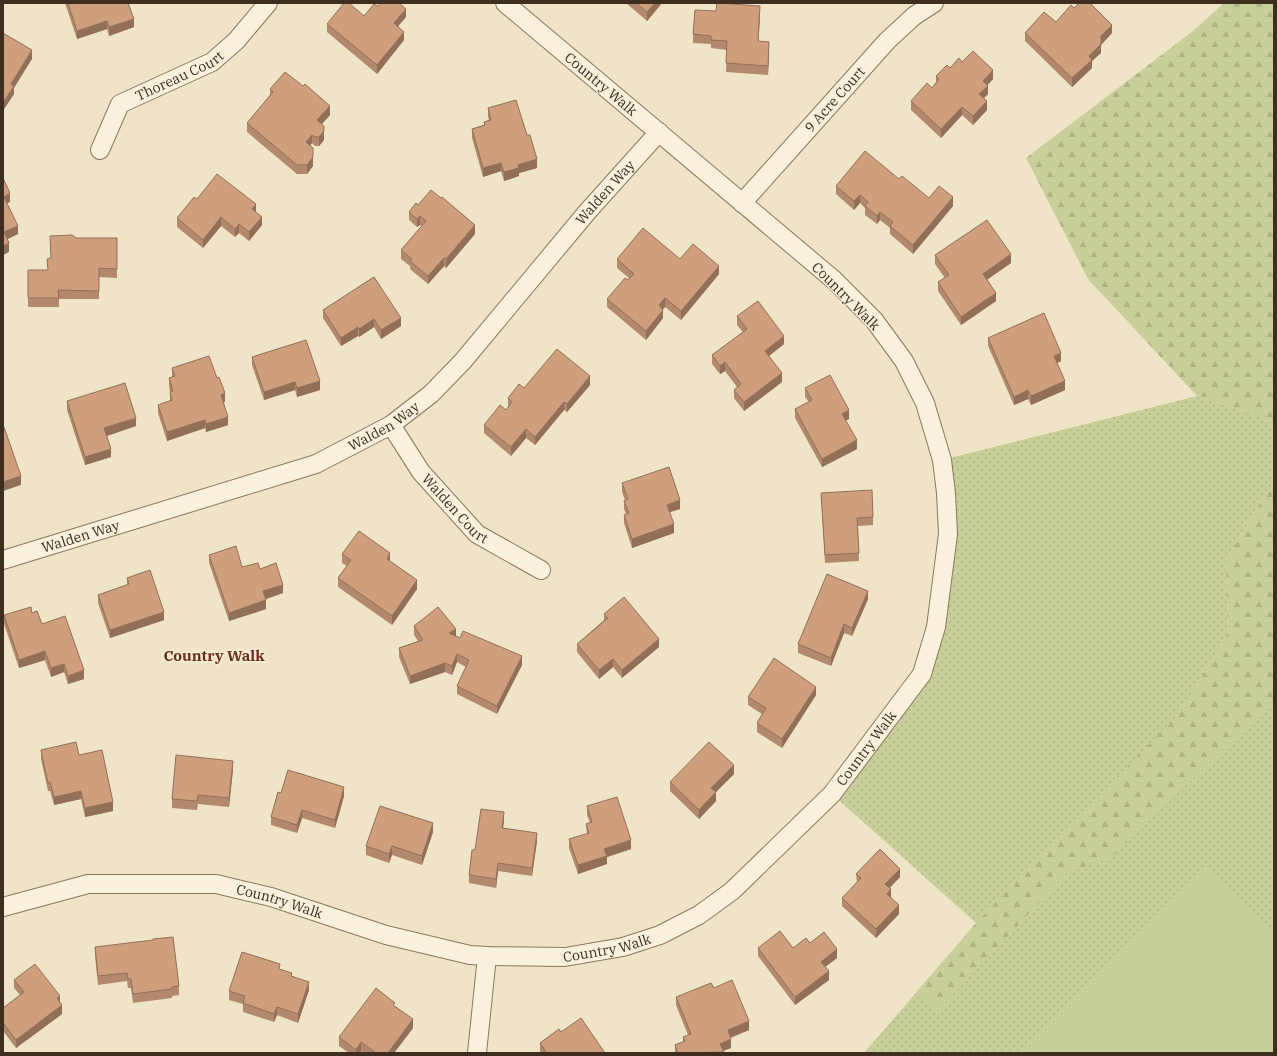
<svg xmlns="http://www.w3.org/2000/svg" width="1277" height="1056" font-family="'IBM Plex Serif',serif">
  <defs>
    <pattern id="grass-dots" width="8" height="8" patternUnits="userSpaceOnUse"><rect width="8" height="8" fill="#c9cf9b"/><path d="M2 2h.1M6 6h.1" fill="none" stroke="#aeb285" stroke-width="1.8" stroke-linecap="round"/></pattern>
    <pattern id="forest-firs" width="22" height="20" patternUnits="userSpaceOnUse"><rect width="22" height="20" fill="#c9cf9b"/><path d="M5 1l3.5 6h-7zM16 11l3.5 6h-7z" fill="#aeb285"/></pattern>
  </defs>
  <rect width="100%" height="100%" fill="#f0e4c8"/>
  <!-- grass -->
  <polygon fill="url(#grass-dots)" points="1197,396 1268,419 1274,429 1274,481 1226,560 1228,633 1182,710 1274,621 1274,1053 864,1053 976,923 832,794 922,674 936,627 942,460"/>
  <!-- forest -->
  <g fill="url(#forest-firs)">
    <polygon points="1224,3 1274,3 1274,429 1267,419 1197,396 1088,279 1026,158 1193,31"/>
    <polygon points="1274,481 1274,701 1112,857 1067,873 938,1011 918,991 976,923 1181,711 1228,633 1226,560"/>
  </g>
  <!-- garden -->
  <polygon fill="#c9cf9b" points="1207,867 1274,933 1274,1053 1023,1053"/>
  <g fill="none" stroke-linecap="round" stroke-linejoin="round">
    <!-- street casing -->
    <g stroke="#8d765c" stroke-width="20">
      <g id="street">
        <path id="s1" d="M 100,150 L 120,104 L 212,62 L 236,41 L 268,3"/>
        <path id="s2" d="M 742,203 L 887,41 L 914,16 L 934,3"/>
        <path id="s3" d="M 391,425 L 421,472 L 477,534 L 541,570"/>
        <path id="s4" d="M 3,560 L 316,464 L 391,425 L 431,394 L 463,361 L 588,211 L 659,132"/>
        <path id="s5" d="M 3,907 L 88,884 L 216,884 L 271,897 L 386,935 L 470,955 L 487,956 L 565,957 L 623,947 L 660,935 L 699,915 L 732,891 L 832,794 L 922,674 L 936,627 L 948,534 L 946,493 L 942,460 L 925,403 L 904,361 L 874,320 L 834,280 L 505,3"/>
        <polyline points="477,1053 487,956"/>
      </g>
    </g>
    <!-- street -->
    <use href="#street" stroke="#faf1dc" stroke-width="18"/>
  </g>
  <!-- wall -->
  <g fill="#b2896c">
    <polygon points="65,3 128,3 134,27 109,36 107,29 77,39"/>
    <polygon points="626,3 662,3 647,21"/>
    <polygon points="378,6 406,17 398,26 404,40 377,74 327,32 327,24 364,16"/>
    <polygon points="760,14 758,41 769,50 768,75 726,72 727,50 711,48 711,44 693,43 693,34"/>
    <polygon points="1056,22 1112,33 1101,45 1101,53 1092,61 1092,68 1072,87 1025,41 1025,33"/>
    <polygon points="962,62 993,79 987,85 988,94 984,98 987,110 973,125 962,115 941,138 911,110 911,101 932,88 936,83 936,76"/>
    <polygon points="270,89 330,115 322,124 324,140 319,146 315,146 312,143 310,146 313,166 307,174 297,174 247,132 247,123 270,95"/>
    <polygon points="488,108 537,168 519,173 519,176 504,181 501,171 483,177 472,138 472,129 484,125 484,122 489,120 488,117"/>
    <polygon points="899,179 929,198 953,206 913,254 890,234 890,228 880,220 877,224 865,215 865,208 860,203 854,210 836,194 836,186"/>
    <polygon points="197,199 256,212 262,225 249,241 239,233 235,237 221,226 203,248 177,227 177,218"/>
    <polygon points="418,205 475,234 446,268 444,266 428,284 410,269 410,266 401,259 401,250 422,226 420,225 417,227 409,220 409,212"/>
    <polygon points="76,238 117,238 117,278 99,277 99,299 59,299 59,307 28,307 28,270 48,270 50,258"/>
    <polygon points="935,255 1011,263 987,280 996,301 961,325 938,291 938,282 945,278 935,264"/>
    <polygon points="617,259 680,259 719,274 681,320 665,307 663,309 663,318 646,340 607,307 607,299 629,278 617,268"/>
    <polygon points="374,277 401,326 381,339 374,327 359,337 358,336 341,346 323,318 323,310"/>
    <polygon points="737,316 784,344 769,356 782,382 744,411 734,398 734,390 737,387 725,371 720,374 712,364 712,355 743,332 737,325"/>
    <polygon points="988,338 1061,361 1057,363 1065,390 1031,405 1028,399 1014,405 988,346"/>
    <polygon points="252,357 320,390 297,397 295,390 264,400 252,365"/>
    <polygon points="172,368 225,402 223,402 228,425 206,432 205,428 167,441 158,413 158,405 170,401 170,392 169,386 169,378 172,377"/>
    <polygon points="590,385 567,412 564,410 535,445 526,438 511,456 484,433 484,425 506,410 508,407 508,398 524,388"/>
    <polygon points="805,388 849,419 846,420 857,449 822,467 795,418 795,409 809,402 805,397"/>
    <polygon points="67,401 136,426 106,436 111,457 85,465 67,410"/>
    <polygon points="622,483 680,509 670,512 674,533 632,548 624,523 624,515 626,514 624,509 624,501 625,500 622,492"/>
    <polygon points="821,493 873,517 873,525 858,526 859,561 825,563"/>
    <polygon points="342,554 390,561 417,589 392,625 338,587 338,578 347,566 342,563"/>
    <polygon points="209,555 242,567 260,569 283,593 266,599 266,609 229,621 209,563"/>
    <polygon points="127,578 164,620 110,638 98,603 98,595 127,585"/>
    <polygon points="868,599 852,636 844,633 831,666 798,653 798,644"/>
    <polygon points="32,613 42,624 84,679 68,684 64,672 51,677 45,660 19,668 4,624 4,615"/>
    <polygon points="604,614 659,647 622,678 613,667 599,679 577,652 577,644 604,620"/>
    <polygon points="414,626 456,637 522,665 497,714 457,694 457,686 466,667 457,662 452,675 445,672 410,684 399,657 399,648 418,641 414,635"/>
    <polygon points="816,695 782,748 757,732 757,723 762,714 748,705 748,697"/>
    <polygon points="41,750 79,755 113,811 85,817 81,799 54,805 50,791 48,791 41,759"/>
    <polygon points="233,769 229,807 198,804 197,810 172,808 172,799"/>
    <polygon points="734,774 716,792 716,801 699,819 670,791 670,782"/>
    <polygon points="281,793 344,796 335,828 302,818 297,833 271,825 271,817"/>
    <polygon points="587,806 631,849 607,857 607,864 578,874 569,848 569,839 587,834 586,824 590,823 587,815"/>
    <polygon points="504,820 503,828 537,841 532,876 498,871 496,888 469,883 469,875 475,850"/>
    <polygon points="433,832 422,865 392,855 389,863 366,855 366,846"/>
    <polygon points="856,874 900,877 890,888 891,898 899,914 876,938 842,906 842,898 857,883"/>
    <polygon points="810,943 837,958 825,967 829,980 795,1005 758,956 758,948 793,948"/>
    <polygon points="95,947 179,986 179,995 172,996 172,998 133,1003 131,988 128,988 127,981 98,985 95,955"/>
    <polygon points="280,969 292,976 309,990 298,1023 277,1015 274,1022 243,1012 243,1004 229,1000 229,991"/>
    <polygon points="14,980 60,1002 62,1014 16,1048 3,1031 3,1008 20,995 14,988"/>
    <polygon points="714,988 749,1030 730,1037 731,1048 723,1051 724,1053 675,1053 675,1045 683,1042 683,1037 688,1035 676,1005 676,997"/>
    <polygon points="395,1006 413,1028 394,1053 364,1053 361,1051 360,1053 349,1053 339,1046 339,1037"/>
    <polygon points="561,1032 605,1053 541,1053 540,1051 540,1043"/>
  </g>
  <!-- shaded-wall -->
  <g fill="#916f58">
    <polygon points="655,3 662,3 647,21 647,12"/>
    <polygon points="760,6 760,14 758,50 758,41"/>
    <polygon points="406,9 406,17 394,31 394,23"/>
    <polygon points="134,19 134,27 109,36 109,27"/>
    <polygon points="107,21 107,29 77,39 77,31"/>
    <polygon points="1112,25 1112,33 1101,45 1101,36"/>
    <polygon points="404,32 404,40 377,74 377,65"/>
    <polygon points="769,42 769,50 768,75 768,66"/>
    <polygon points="1101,44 1101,53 1092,61 1092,68 1072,87 1072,78 1089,56"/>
    <polygon points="32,50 32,59 14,88 14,94 3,111 3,103 11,84"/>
    <polygon points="993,70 993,79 983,90 983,81"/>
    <polygon points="988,86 988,94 979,103 979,94"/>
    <polygon points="987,101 987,110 973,125 973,116"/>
    <polygon points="330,106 330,115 317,129 317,120"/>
    <polygon points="962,107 962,115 941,138 941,129"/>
    <polygon points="324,131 324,140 319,146 319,137"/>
    <polygon points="312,135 312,143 306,150 306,142"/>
    <polygon points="313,157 313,166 307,174 307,165"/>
    <polygon points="537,159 537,168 519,173 519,176 504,181 504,172 518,165"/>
    <polygon points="501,163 501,171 483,177 483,168"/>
    <polygon points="10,193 10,202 4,205 4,197"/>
    <polygon points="860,195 860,203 854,210 854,201"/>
    <polygon points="953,197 953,206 913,254 913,245"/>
    <polygon points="256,204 256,213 252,209"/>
    <polygon points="880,212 880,220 877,224 877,216"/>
    <polygon points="420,216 420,225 417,227 417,219"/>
    <polygon points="221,217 221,226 203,248 203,240"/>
    <polygon points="262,217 262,225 249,241 249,232"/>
    <polygon points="239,224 239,233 235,237 235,229"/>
    <polygon points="475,225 475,234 446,268 446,259"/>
    <polygon points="18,226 18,234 4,241 4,232"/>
    <polygon points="9,243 9,252 3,255 3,246"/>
    <polygon points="1011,254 1011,263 983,282 983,274"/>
    <polygon points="444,258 444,266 428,284 428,276"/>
    <polygon points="719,266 719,274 681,320 681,311"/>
    <polygon points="996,293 996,301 961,325 961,317"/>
    <polygon points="665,298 665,307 659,314 659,305"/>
    <polygon points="663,310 663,318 646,340 646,331"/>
    <polygon points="401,318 401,326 381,339 381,330"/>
    <polygon points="374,319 374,327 359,337 359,329"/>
    <polygon points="358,327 358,336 341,346 341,338"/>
    <polygon points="784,336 784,344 765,359 765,351"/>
    <polygon points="1061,353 1061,361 1054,364 1054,356"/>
    <polygon points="725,362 725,371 720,374 720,366"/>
    <polygon points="782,373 782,382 744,411 744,402"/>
    <polygon points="590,376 590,385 567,412 567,404"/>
    <polygon points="320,381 320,390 297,397 297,388"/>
    <polygon points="1065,381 1065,390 1031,405 1031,396"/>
    <polygon points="295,382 295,390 264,400 264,392"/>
    <polygon points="1028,390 1028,399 1014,405 1014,397"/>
    <polygon points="225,393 225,402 221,403 221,395"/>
    <polygon points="564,402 564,410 535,445 535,437"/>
    <polygon points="849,410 849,419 842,422 842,414"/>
    <polygon points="228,417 228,425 206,432 206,424"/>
    <polygon points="136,418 136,426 104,437 104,428"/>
    <polygon points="205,420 205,428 167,441 167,432"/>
    <polygon points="526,429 526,438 511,456 511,447"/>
    <polygon points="857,440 857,449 822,467 822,459"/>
    <polygon points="111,449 111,457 85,465 85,457"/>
    <polygon points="21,476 21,485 3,491 3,482"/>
    <polygon points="680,500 680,509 667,513 667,505"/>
    <polygon points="674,524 674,533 632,548 632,539"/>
    <polygon points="390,553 390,562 387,559"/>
    <polygon points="417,580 417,589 392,625 392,616"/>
    <polygon points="283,585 283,593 263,600 263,591"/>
    <polygon points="868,591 868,599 852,636 852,628"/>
    <polygon points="266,600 266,609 229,621 229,613"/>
    <polygon points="164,612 164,620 110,638 110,630"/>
    <polygon points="844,624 844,633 831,666 831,658"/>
    <polygon points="456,629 456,638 449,633"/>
    <polygon points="659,639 659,647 622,678 622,670"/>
    <polygon points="45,651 45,660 19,668 19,660"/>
    <polygon points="457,654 457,662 452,675 452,666"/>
    <polygon points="522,656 522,665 497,714 497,706"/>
    <polygon points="613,659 613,667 599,679 599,670"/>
    <polygon points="445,663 445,672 410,684 410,676"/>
    <polygon points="64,664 64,672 51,677 51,668"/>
    <polygon points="84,670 84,679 68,684 68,676"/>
    <polygon points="816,687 816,695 782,748 782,739"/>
    <polygon points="233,761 233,769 229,807 229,798"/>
    <polygon points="734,765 734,774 711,797 711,788"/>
    <polygon points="344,787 344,796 335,828 335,820"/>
    <polygon points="81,791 81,799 54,805 54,797"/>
    <polygon points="716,792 716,801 699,819 699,810"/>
    <polygon points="113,802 113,811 85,817 85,808"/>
    <polygon points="302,810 302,818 297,833 297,825"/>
    <polygon points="504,812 504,820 502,836 502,828"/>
    <polygon points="433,823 433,832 422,865 422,856"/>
    <polygon points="537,833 537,841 532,876 532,868"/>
    <polygon points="631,840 631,849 607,857 607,864 578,874 578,865 604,849"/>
    <polygon points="392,846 392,855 389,863 389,854"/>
    <polygon points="498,863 498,871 496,888 496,879"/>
    <polygon points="900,869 900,877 885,892 885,884"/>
    <polygon points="891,889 891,898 887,894"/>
    <polygon points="899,905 899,914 876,938 876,929"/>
    <polygon points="837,949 837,958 821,970 821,962"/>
    <polygon points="829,971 829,980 795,1005 795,997"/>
    <polygon points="309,982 309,990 298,1023 298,1014"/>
    <polygon points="60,996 60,1004 57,998"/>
    <polygon points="62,1005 62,1014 16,1048 16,1040"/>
    <polygon points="277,1007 277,1015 274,1022 274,1014"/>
    <polygon points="413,1019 413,1028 394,1053 388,1053"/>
    <polygon points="749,1021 749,1030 728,1039 728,1030"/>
    <polygon points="731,1039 731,1048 720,1052 720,1044"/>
    <polygon points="361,1042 361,1051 360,1053 356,1053 356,1050"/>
  </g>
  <!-- building -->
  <g fill="#cf9f7d" stroke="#916f58">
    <polygon points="68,3 128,3 134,19 109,27 107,21 77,31"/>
    <polygon points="344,3 349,3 364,16 374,4 378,6 381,3 399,3 406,9 394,23 404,32 377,65 327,24"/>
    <polygon points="636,3 655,3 647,12"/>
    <polygon points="717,3 760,6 758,41 769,42 768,66 726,63 727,41 711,40 711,36 693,34 695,10 716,11"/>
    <polygon points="1079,3 1090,3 1112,25 1101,36 1101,44 1089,56 1092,60 1072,78 1025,33 1044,12 1056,22 1071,5 1074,8"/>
    <polygon points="3,33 32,50 11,84 14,86 3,103"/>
    <polygon points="973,51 993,70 983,81 988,86 979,94 987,101 973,116 962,107 941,129 911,101 927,83 932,88 939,79 936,76 947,65 950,68 959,58 962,62"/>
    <polygon points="285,72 303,86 305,84 330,106 317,120 324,126 324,131 319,137 315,137 312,135 306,142 313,148 313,157 307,165 297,165 247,123 273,92 270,89"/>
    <polygon points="516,100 527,135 530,135 537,159 518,165 519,168 504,172 501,163 483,168 472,129 485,125 484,122 491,120 488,108"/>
    <polygon points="865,151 899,179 902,176 929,198 939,186 953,197 913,245 890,226 893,222 880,212 877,216 865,206 868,202 860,195 854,201 836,186"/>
    <polygon points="217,174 256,204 252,209 262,217 249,232 239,224 235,229 221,217 203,240 177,218 194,197 197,199"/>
    <polygon points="3,178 10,193 4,197 18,226 4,232 9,243 3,246"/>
    <polygon points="431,190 441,198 442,197 475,225 446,259 444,258 428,276 410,261 412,259 401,250 426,221 420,216 417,219 409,212 416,203 418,205"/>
    <polygon points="987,220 1011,254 983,274 996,293 961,317 938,282 949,275 935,255"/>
    <polygon points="643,228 680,259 693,244 719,266 681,311 665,298 659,305 663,310 646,331 607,299 625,278 628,280 634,274 617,259"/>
    <polygon points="72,235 76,238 117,238 117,269 99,268 99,291 58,290 59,298 28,298 28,270 48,270 47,259 51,258 50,236"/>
    <polygon points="374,277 401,318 381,330 374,319 359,329 358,327 341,338 323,310"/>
    <polygon points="758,301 784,336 765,351 782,373 744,402 734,390 741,384 725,362 720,366 712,355 747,329 737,316"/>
    <polygon points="1044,313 1061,353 1054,356 1065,381 1031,396 1028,390 1014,397 988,338"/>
    <polygon points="306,340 320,381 297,388 295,382 264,392 252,357"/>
    <polygon points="557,349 590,376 567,404 564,402 535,437 526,429 511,447 484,425 500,405 506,410 512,402 508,398 519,384 524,388"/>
    <polygon points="209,356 217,378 219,377 225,393 221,395 228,417 206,424 205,420 167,432 158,405 172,400 170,392 173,391 169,378 175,376 172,368"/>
    <polygon points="830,375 849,410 842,414 857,440 822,459 795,409 812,400 805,388"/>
    <polygon points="125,383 136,418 104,428 111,449 85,457 67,401"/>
    <polygon points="3,427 4,427 21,476 3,482"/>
    <polygon points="669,467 680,500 667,505 674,524 632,539 624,515 629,513 624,501 628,499 622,483"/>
    <polygon points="872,490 873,517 857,518 859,553 825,555 821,493"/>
    <polygon points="359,531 390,553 387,559 417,580 392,616 338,578 351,560 342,554"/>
    <polygon points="236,546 242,567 258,563 260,569 276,563 283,585 263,591 266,600 229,613 209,555"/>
    <polygon points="150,570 164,612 110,630 98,595 129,584 127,578"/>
    <polygon points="827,574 868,591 852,628 844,624 831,658 798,644"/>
    <polygon points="624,597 659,639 622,670 613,659 599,670 577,644 608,618 604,614"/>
    <polygon points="31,607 32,613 37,611 42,624 65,616 84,670 68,676 64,664 51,668 45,651 19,660 4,615"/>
    <polygon points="438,607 456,629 449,633 460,638 463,631 522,656 497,706 457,686 469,660 457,654 452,666 445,663 410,676 399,648 423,640 414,626"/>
    <polygon points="774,658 816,687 782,739 757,723 766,708 748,697"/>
    <polygon points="76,742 79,755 102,750 113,802 85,808 81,791 54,797 50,782 48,783 41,750"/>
    <polygon points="709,742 734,765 711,788 716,792 699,810 670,782"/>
    <polygon points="176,755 233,761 229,798 198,795 197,801 172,799"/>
    <polygon points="288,770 344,787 335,820 302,810 297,825 271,817 278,792 281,793"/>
    <polygon points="617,797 631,840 604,849 607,856 578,865 569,839 589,833 586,824 592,822 587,806"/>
    <polygon points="380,806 433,823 422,856 392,846 389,854 366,846"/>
    <polygon points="481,809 504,812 502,828 537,833 532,868 498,863 496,879 469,875 472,850 475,850"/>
    <polygon points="880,849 900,869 885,884 891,889 887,894 899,905 876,929 842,898 861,878 856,874"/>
    <polygon points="780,931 793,948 806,938 810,943 824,932 837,949 821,962 829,971 795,997 758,948"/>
    <polygon points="173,937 179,986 172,987 172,989 133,994 131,979 128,979 127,973 98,976 95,947 153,940 153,939"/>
    <polygon points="242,952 280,964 279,969 292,973 291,976 309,982 298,1014 277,1007 274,1014 243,1003 245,996 229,991"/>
    <polygon points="35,964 60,996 57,998 62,1005 16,1040 3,1023 3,1008 24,992 14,980"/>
    <polygon points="732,980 749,1021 728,1030 731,1039 720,1044 724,1052 678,1053 675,1045 685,1041 683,1037 691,1034 676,997 711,983 714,988"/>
    <polygon points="376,988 395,1003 393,1005 413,1019 388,1053 376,1053 361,1042 356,1050 339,1037"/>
    <polygon points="581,1018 605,1053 547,1053 540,1043 559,1029 561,1032"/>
  </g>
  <g text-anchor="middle" stroke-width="3" stroke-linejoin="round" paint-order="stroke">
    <!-- street labels -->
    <g font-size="14" fill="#3d2e20" stroke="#f7eed8">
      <text dy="5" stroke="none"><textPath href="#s1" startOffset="116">Thoreau Court</textPath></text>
      <text transform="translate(601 84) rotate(40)" y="5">Country Walk</text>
      <text dy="5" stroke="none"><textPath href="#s2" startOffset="139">9 Acre Court</textPath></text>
      <text dy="5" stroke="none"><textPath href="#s4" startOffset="729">Walden Way</textPath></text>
      <text transform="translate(846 296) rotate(45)" y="5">Country Walk</text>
      <text dy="5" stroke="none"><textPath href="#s4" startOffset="405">Walden Way</textPath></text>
      <text dy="5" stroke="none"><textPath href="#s3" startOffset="106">Walden Court</textPath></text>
      <text dy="5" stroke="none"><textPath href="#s4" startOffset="81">Walden Way</textPath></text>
      <text dy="5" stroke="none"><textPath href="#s5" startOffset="954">Country Walk</textPath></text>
      <text dy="5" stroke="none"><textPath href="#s5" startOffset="282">Country Walk</textPath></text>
      <text dy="5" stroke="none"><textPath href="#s5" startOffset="618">Country Walk</textPath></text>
    </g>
    <!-- neighbourhood labels -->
    <g font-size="15" font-weight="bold" fill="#6b2e1e" stroke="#f7eed8">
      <text x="214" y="661">Country Walk</text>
    </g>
  </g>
  <!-- border -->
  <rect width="1277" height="1056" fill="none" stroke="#3d2e20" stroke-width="8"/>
</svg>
